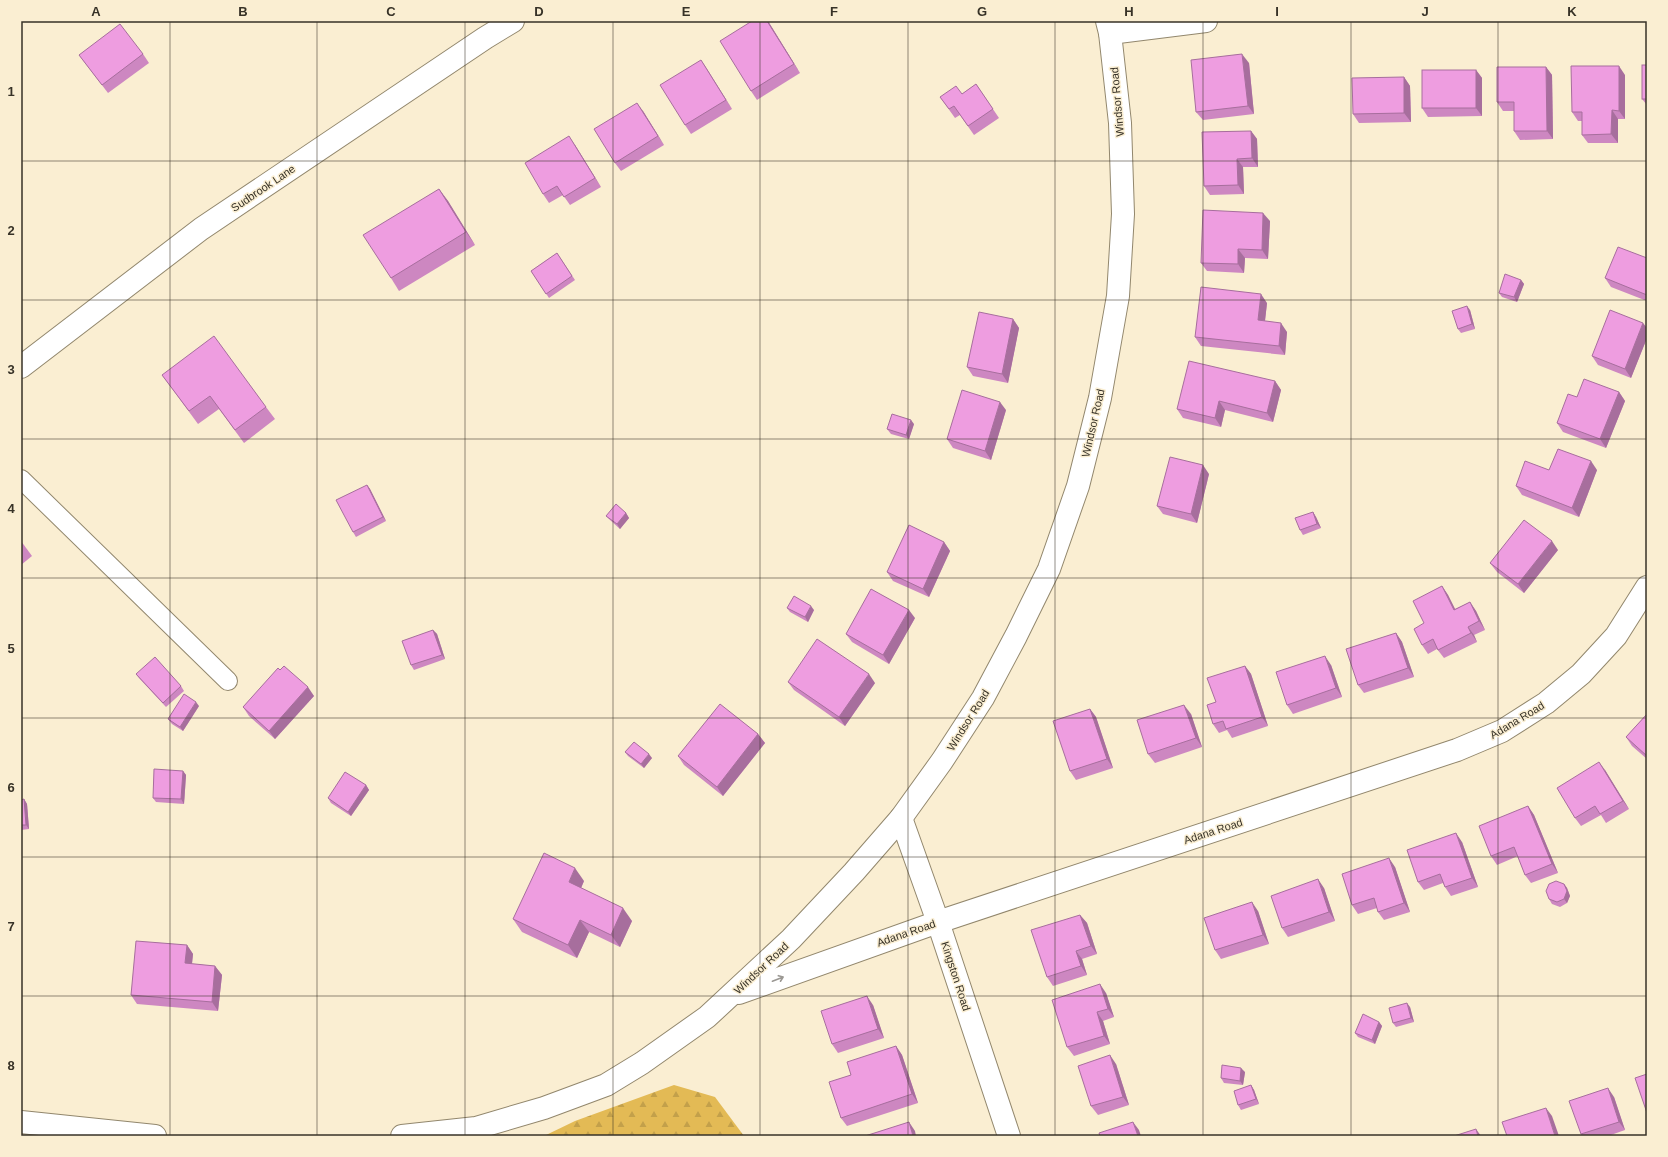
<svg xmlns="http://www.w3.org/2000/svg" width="1668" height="1157" font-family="Helvetica,sans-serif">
  <defs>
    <pattern id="forest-firs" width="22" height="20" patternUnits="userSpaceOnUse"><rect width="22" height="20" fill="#e3ba55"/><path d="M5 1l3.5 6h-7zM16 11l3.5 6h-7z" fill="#c3a04a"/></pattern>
  </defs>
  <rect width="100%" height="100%" fill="#faeed2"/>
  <!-- forest -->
  <polygon fill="url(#forest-firs)" points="674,1085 715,1097 744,1136 544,1136 575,1121"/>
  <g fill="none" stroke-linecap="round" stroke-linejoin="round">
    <!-- service casing -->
    <g stroke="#92876d" stroke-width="20">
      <polyline id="service" points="21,479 228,681"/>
    </g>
    <!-- minor casing -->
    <g stroke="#92876d" stroke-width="24">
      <g id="minor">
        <polyline points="1110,33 1206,21"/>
        <polyline points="901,818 938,922 1009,1136"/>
        <polyline points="739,993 938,922 1457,750 1502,731 1546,703 1581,674 1616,636 1647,587"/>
        <polyline points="21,1122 155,1136"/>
        <polyline points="402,1136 476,1128 544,1108 606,1085 642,1063 707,1017 791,939 854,872 901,818 942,761 983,698 1016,636 1049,569 1078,486 1100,398 1118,296 1123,214 1120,123 1110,33 1107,21"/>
      </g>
    </g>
    <!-- tertiary casing -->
    <g stroke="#92876d" stroke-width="24">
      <polyline id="tertiary" points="21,367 201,229 485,38 513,21"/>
    </g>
    <!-- service -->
    <use href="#service" stroke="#fff" stroke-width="18"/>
    <!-- minor -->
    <use href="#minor" stroke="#fff" stroke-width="22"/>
    <!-- tertiary -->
    <use href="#tertiary" stroke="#fff" stroke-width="22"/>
  </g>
  <!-- wall -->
  <g fill="#cd87c1">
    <polygon points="768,21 800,73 757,100 751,91"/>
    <polygon points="143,54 149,63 108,93 79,55"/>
    <polygon points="701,60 732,109 691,134 685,125"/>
    <polygon points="1249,63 1254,114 1203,120 1196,112"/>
    <polygon points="1647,65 1647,105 1642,99"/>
    <polygon points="1546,67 1552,75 1553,139 1520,140 1514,131 1514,111 1503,111 1497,102"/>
    <polygon points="1476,70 1482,78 1482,116 1428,117 1422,108"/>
    <polygon points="1625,75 1625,119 1618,119 1618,143 1588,143 1582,135 1582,121 1578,121 1572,112"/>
    <polygon points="1404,77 1410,86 1411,122 1359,123 1353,114"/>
    <polygon points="976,84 999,118 974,135 960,115 955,118 940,97 962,94"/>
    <polygon points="643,111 664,145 621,171 615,163"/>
    <polygon points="1251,131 1257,139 1258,167 1243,167 1244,194 1210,195 1204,186"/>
    <polygon points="575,145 601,187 570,205 563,195 549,203 543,194"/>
    <polygon points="439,189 448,201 475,245 399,291 391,278"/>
    <polygon points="1270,221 1268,259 1245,258 1244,273 1207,271 1201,263"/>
    <polygon points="557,253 575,280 549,298 531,271"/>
    <polygon points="1647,258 1647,301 1611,287 1605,278"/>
    <polygon points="1521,280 1524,284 1517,302 1502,297 1499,293"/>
    <polygon points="1267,303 1265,321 1287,332 1285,355 1201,346 1195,337"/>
    <polygon points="1470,310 1475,329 1461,333 1458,329"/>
    <polygon points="1013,319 1019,328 1008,383 973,376 967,367"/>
    <polygon points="1647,328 1647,338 1631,378 1598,365 1592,356"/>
    <polygon points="162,375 266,407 275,419 244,443 219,409 198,424"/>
    <polygon points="1275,381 1281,390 1273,422 1225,410 1221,427 1183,418 1177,409"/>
    <polygon points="1619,392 1625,401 1606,448 1563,432 1557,423 1577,397"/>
    <polygon points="1006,410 991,460 953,448 947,439"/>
    <polygon points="914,424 909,439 891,434 887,429"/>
    <polygon points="1549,470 1597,470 1579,517 1522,495 1516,486"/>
    <polygon points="1209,474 1197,523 1163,514 1157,506"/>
    <polygon points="367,485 370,489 386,521 356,537 353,532"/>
    <polygon points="1313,512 1316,517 1321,528 1303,535 1300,530"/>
    <polygon points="626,513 629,518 620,529 610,520 606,516"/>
    <polygon points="21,541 32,556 21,565"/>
    <polygon points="944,542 950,551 929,597 893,581 887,572"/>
    <polygon points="1558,550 1524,593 1497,572 1490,563"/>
    <polygon points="1442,586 1448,595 1455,609 1470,602 1476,611 1485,630 1474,635 1477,642 1444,658 1437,649 1428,654 1422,645 1424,623"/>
    <polygon points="787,608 814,610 808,622 790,612"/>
    <polygon points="915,618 889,664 852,642 846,634"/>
    <polygon points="433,630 437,634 445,659 414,670 411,665"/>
    <polygon points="1396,633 1402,642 1414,677 1364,693 1358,685"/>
    <polygon points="1331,665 1342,697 1293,714 1287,705"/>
    <polygon points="1245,666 1251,674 1268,726 1232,738 1227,730 1219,733 1213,724 1216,702"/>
    <polygon points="280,670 314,696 275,739 249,716 243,707"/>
    <polygon points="136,674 181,686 184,691 166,707 139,678"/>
    <polygon points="788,682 875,683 845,726 794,690"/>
    <polygon points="199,706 183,731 172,724 168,719"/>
    <polygon points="1090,709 1096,717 1113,768 1076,780 1070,771"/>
    <polygon points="1191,714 1202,747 1155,763 1148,754"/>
    <polygon points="1647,714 1647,759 1632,746 1626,737"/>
    <polygon points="758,734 765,743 723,796 684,765 678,756"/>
    <polygon points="625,752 652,758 644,768 628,756"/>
    <polygon points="1605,770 1629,809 1606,823 1601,815 1581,826 1575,818"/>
    <polygon points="183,771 186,775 184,804 156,802 153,798"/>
    <polygon points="366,785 369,790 351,816 331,803 328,798"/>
    <polygon points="24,799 27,804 29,829 21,830 21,800"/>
    <polygon points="1528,806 1534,815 1558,873 1531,883 1525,875 1518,856 1497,865 1491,856"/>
    <polygon points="1462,842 1478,887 1451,896 1445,887 1443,883 1424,890 1418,882"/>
    <polygon points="1395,867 1410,912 1384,920 1378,912 1377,908 1358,914 1352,905"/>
    <polygon points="584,881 581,888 632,921 620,947 589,932 577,958 522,932 513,919"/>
    <polygon points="1564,884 1567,888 1570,896 1567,903 1560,907 1552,904 1549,899"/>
    <polygon points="1324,888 1335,921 1288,937 1282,928"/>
    <polygon points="1258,911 1269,944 1221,959 1215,950"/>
    <polygon points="1080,915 1087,923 1097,954 1082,959 1087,975 1053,986 1047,977"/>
    <polygon points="187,945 193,954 192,964 215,966 222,975 218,1011 137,1004 131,995"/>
    <polygon points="1106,993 1114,1017 1103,1021 1110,1044 1074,1056 1067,1047"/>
    <polygon points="873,1005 884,1038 838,1053 832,1044"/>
    <polygon points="1410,1007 1414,1022 1396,1027 1393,1023"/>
    <polygon points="1379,1022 1382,1026 1375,1044 1358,1037 1355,1033"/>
    <polygon points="896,1046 902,1055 918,1103 847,1126 841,1118 851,1075"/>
    <polygon points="1116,1064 1129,1105 1098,1115 1091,1106"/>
    <polygon points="1245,1072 1243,1085 1224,1083 1221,1078"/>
    <polygon points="1251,1085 1254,1090 1259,1104 1241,1110 1238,1105"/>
    <polygon points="1614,1097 1625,1130 1608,1136 1582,1136 1581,1134"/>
  </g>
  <!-- shaded-wall -->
  <g fill="#a76e9d">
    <polygon points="767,21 768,21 800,73 794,64"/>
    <polygon points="1242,54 1249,63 1254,114 1248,106"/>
    <polygon points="701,60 707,69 732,109 726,100"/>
    <polygon points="1619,66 1625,75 1625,119 1619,111"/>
    <polygon points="1546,67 1552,75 1553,139 1547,131"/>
    <polygon points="1476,70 1482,78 1482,116 1476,108"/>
    <polygon points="1404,77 1410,86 1411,122 1404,113"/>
    <polygon points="637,103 643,111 664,145 658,136"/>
    <polygon points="1612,110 1618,119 1618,143 1611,134"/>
    <polygon points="1251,131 1257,139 1258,167 1252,158"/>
    <polygon points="569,136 575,145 601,187 595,178"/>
    <polygon points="1237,159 1243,167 1244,194 1238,185"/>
    <polygon points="439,189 448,201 475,245 466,232"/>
    <polygon points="1263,213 1270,221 1268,259 1262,250"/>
    <polygon points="1238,249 1245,258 1244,273 1238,264"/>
    <polygon points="1521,280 1524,284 1517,302 1514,297"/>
    <polygon points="1261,294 1267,303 1264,329 1258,320"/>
    <polygon points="1467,306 1470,310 1475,329 1472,324"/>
    <polygon points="1013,319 1019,328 1008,383 1002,374"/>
    <polygon points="1281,323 1287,332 1285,355 1279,346"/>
    <polygon points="1643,323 1647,328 1647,338 1631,378 1625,369"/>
    <polygon points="1275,381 1281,390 1273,422 1267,413"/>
    <polygon points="1619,392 1625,401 1606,448 1600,439"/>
    <polygon points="1219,401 1225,410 1221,427 1215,418"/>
    <polygon points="1000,402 1006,410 991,460 985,451"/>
    <polygon points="911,420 914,424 909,439 906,435"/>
    <polygon points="1591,461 1597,470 1579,517 1572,508"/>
    <polygon points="1203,465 1209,474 1197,523 1191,514"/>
    <polygon points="367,485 370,489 386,521 383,517"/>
    <polygon points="1313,512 1316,517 1321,528 1317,524"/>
    <polygon points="626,513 629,518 620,529 617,524"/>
    <polygon points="1552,541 1558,550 1524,593 1518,584"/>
    <polygon points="944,542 950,551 929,597 923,589"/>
    <polygon points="1442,586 1448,595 1460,619 1454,610"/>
    <polygon points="1470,602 1476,611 1485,630 1479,621"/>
    <polygon points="811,606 814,610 808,622 805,617"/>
    <polygon points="909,610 915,618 889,664 883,655"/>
    <polygon points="1468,627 1474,635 1477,642 1471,633"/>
    <polygon points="433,630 437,634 445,659 442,655"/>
    <polygon points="1396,633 1402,642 1414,677 1408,668"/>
    <polygon points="1325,656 1331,665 1342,697 1336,688"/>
    <polygon points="1245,666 1251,674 1268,726 1262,717"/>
    <polygon points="869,674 875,683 845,726 839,717"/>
    <polygon points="308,687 314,696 275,739 269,731"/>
    <polygon points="196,702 199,706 183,731 180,727"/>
    <polygon points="1184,705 1191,714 1202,747 1196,738"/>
    <polygon points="1090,709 1096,717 1113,768 1107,759"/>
    <polygon points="758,734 765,743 723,796 717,787"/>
    <polygon points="649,754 652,758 644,768 641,764"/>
    <polygon points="1599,762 1605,770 1629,809 1623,801"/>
    <polygon points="183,771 186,775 184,804 181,799"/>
    <polygon points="366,785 369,790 351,816 348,812"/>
    <polygon points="24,799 27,804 29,829 26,825"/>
    <polygon points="1528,806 1534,815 1558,873 1552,864"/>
    <polygon points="1456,833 1462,842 1478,887 1472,878"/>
    <polygon points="1389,858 1395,867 1410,912 1404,903"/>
    <polygon points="575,868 584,881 578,895 569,882"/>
    <polygon points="1318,879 1324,888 1335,921 1329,912"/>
    <polygon points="1564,884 1567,888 1570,896 1567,903 1564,899"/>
    <polygon points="1252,902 1258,911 1269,944 1263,935"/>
    <polygon points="623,908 632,921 620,947 611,935"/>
    <polygon points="1080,915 1087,923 1097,954 1091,946"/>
    <polygon points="580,920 589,932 577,958 568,945"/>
    <polygon points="187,945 193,954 191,972 185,963"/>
    <polygon points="1076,951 1082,959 1087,975 1081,966"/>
    <polygon points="215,966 222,975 218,1011 212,1002"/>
    <polygon points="1100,984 1106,993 1114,1017 1108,1009"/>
    <polygon points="867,996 873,1005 884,1038 878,1029"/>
    <polygon points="1407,1003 1410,1007 1414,1022 1411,1018"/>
    <polygon points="1097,1012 1103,1021 1110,1044 1104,1036"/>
    <polygon points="1379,1022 1382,1026 1375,1044 1372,1040"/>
    <polygon points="896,1046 902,1055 918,1103 912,1094"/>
    <polygon points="1110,1055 1116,1064 1129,1105 1123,1097"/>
    <polygon points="1241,1068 1245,1072 1243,1085 1240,1081"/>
    <polygon points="1251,1085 1254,1090 1259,1104 1256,1099"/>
    <polygon points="1608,1088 1614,1097 1625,1130 1619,1122"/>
    <polygon points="1546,1108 1552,1116 1559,1136 1555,1136"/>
    <polygon points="909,1122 915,1131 916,1136 913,1136"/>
    <polygon points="1133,1122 1139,1130 1141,1136 1138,1136"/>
    <polygon points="1476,1129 1481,1136 1478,1136"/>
  </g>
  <!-- building -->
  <g fill="#ee9de0" stroke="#a76e9d">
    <polygon points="752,21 767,21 794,64 751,91 720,41"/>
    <polygon points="120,24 143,54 102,85 79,55"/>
    <polygon points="1242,54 1248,106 1196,112 1191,60"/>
    <polygon points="701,60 726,100 685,125 660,85"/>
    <rect x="1642" y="65" width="5" height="34"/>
    <polygon points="1571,66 1619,66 1619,111 1612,110 1611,134 1582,135 1582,112 1572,112"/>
    <polygon points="1497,67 1546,67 1547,131 1514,131 1514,102 1497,102"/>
    <rect x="1422" y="70" width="54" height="38"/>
    <polygon points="1404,77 1404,113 1353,114 1352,78"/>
    <polygon points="976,84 993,109 968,126 954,106 949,109 940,97 956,86 962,94"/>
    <polygon points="637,103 658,136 615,163 594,129"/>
    <polygon points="1251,131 1252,158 1237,159 1238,185 1204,186 1202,132"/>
    <polygon points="569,136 595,178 564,197 557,186 543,194 525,163"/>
    <polygon points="439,189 466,232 391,278 363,235"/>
    <polygon points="1203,210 1263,213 1262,250 1238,249 1238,264 1201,263"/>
    <polygon points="1618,247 1647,258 1647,295 1605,278"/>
    <polygon points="557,253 572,276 546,294 531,271"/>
    <polygon points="1505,274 1521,280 1514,297 1499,293"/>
    <polygon points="1201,287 1261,294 1258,320 1281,323 1279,346 1195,337"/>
    <polygon points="1467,306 1472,324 1458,329 1452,311"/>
    <polygon points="1610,310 1643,323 1625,369 1592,356"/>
    <polygon points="979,312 1013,319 1002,374 967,367"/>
    <polygon points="214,336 266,407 235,430 210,396 189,411 162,375"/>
    <polygon points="1189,361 1275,381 1267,413 1219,401 1215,418 1177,409"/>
    <polygon points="1584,379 1619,392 1600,439 1557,423 1568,394 1577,397"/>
    <polygon points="962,390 1000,402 985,451 947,439"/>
    <polygon points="892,414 911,420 906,435 887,429"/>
    <polygon points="1558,449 1591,461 1572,508 1516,486 1525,461 1549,470"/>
    <polygon points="1170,457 1203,465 1191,514 1157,506"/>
    <polygon points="367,485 383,517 353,532 336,500"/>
    <polygon points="616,504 626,513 617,524 606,516"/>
    <polygon points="1313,512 1317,524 1300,530 1295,518"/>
    <polygon points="1524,520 1552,541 1518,584 1490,563"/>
    <polygon points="909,525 944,542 923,589 887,572"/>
    <polygon points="1442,586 1454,610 1470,602 1479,621 1468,627 1471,633 1438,650 1433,639 1422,645 1414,629 1424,623 1413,601"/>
    <polygon points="871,589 909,610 883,655 846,634"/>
    <polygon points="794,596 811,606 805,617 787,608"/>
    <polygon points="433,630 442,655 411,665 402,641"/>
    <polygon points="1396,633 1408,668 1358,685 1346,649"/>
    <polygon points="817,639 869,674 839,717 788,682"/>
    <polygon points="1325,656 1336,688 1287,705 1276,672"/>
    <polygon points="155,657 181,686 163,703 136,674"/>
    <polygon points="284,666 308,687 269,731 243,707 278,668 280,670"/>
    <polygon points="1245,666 1262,717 1226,729 1223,721 1213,724 1207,705 1216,702 1207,678"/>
    <polygon points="184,694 196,702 180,727 168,719"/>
    <polygon points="720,704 758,734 717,787 678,756"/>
    <polygon points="1184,705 1196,738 1148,754 1137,720"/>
    <polygon points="1090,709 1107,759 1070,771 1053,721"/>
    <polygon points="1647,714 1647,756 1626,737"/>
    <polygon points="634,742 649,754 641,764 625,752"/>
    <polygon points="1599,762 1623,801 1600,814 1595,806 1575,818 1557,788"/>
    <polygon points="154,769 183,771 181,799 153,798"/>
    <polygon points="345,772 366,785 348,812 328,798"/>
    <polygon points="24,799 26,825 21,825 21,800"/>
    <polygon points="1528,806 1552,864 1525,875 1514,847 1491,856 1479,826"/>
    <polygon points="1456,833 1472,878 1445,887 1440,874 1418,882 1407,850"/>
    <polygon points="544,853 575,868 569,882 623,908 611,935 580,920 568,945 513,919"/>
    <polygon points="1389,858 1404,903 1378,912 1374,898 1352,905 1342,874"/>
    <polygon points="1318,879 1329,912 1282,928 1271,896"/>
    <polygon points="1556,881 1564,884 1567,891 1564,899 1557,902 1549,899 1546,891 1549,884"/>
    <polygon points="1252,902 1263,935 1215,950 1204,918"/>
    <polygon points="1080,915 1091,946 1076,951 1081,966 1047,977 1031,930"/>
    <polygon points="136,941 187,945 185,963 215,966 212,1002 131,995"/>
    <polygon points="1100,984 1108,1009 1097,1012 1104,1036 1067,1047 1052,1000"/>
    <polygon points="867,996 878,1029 832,1044 821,1011"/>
    <polygon points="1407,1003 1411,1018 1393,1023 1389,1008"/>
    <polygon points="1363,1014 1379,1022 1372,1040 1355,1033"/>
    <polygon points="896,1046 912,1094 841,1118 829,1082 851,1075 847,1062"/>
    <polygon points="1110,1055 1123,1097 1091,1106 1078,1066"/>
    <polygon points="1222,1065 1241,1068 1240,1081 1221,1078"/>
    <polygon points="1647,1074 1647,1113 1635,1078"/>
    <polygon points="1251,1085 1256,1099 1238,1105 1234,1091"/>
    <polygon points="1608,1088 1619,1122 1581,1134 1569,1101"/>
    <polygon points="1546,1108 1555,1136 1507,1136 1502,1122"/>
    <polygon points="909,1122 913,1136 865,1136"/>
    <polygon points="1133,1122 1138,1136 1100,1136 1099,1133"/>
    <polygon points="1476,1129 1478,1136 1454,1136"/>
  </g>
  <!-- one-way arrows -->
  <defs><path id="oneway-shaft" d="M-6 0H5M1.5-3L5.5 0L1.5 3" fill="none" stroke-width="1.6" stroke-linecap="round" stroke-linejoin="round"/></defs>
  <use stroke="#9b9893" href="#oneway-shaft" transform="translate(778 979) rotate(-21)"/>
  <!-- grid -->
  <path fill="none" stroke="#373227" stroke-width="1" stroke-opacity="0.55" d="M 170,21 L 170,1136M 317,21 L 317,1136M 465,21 L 465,1136M 613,21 L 613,1136M 760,21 L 760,1136M 908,21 L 908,1136M 1055,21 L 1055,1136M 1203,21 L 1203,1136M 1351,21 L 1351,1136M 1498,21 L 1498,1136M 21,161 L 1647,161M 21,300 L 1647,300M 21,439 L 1647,439M 21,578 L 1647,578M 21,718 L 1647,718M 21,857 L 1647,857M 21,996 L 1647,996"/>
  <g text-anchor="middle" stroke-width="3" stroke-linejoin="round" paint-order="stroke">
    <!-- street labels -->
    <g font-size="11" fill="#373227" stroke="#faeed2">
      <text transform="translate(1117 102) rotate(-95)" y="4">Windsor Road</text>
      <text transform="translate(263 188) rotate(-34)" y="4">Sudbrook Lane</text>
      <text transform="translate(1093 423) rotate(-77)" y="4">Windsor Road</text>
      <text transform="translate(968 720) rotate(-58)" y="4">Windsor Road</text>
      <text transform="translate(1517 720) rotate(-31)" y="4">Adana Road</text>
      <text transform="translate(1213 831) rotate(-18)" y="4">Adana Road</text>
      <text transform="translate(906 933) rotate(-19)" y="4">Adana Road</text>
      <text transform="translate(761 968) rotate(-43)" y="4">Windsor Road</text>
      <text transform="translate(956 976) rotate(72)" y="4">Kingston Road</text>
    </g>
  </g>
  <!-- border -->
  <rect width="1668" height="1157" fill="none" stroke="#faeed2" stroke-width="44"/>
  <rect x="22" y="22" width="1624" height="1113" fill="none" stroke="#373227" stroke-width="1.5"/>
  <g font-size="13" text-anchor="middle" font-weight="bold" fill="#373227">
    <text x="96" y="16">A</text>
    <text x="243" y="16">B</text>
    <text x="391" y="16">C</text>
    <text x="539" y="16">D</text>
    <text x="686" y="16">E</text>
    <text x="834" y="16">F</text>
    <text x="982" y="16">G</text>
    <text x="1129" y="16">H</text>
    <text x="1277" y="16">I</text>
    <text x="1425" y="16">J</text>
    <text x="1572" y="16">K</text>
    <text x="11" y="96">1</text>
    <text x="11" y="235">2</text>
    <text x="11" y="374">3</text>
    <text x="11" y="513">4</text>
    <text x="11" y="653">5</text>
    <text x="11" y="792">6</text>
    <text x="11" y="931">7</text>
    <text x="11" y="1070">8</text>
  </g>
</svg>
